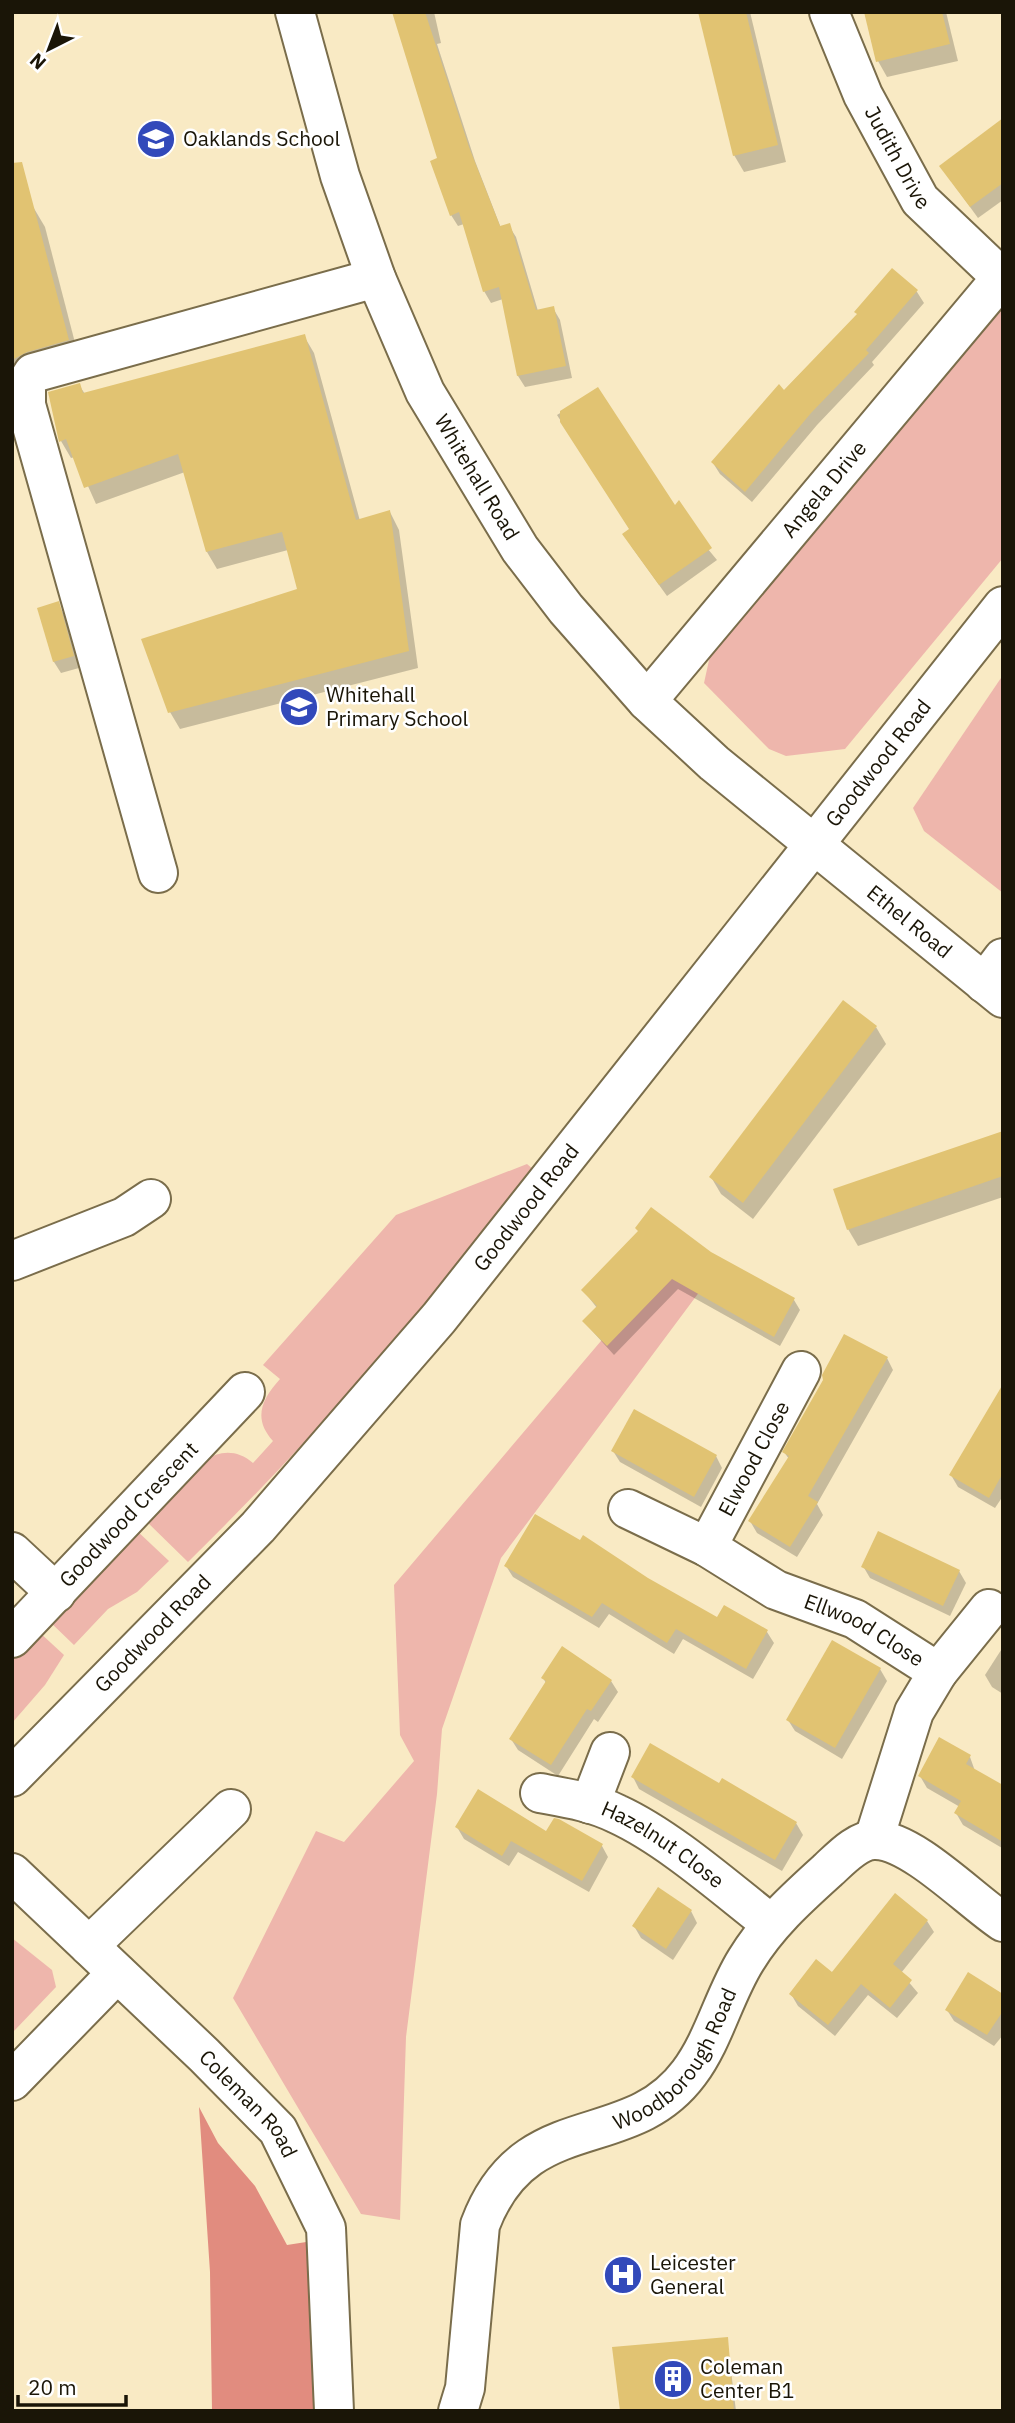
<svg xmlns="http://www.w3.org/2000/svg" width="1015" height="2423" font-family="'IBM Plex Sans',sans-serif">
  <rect width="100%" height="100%" fill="#f9eac4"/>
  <!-- green -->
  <g fill="#eeb6ac">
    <polygon points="1003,303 1003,558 845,749 786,756 769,749 704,683 713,642"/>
    <polygon points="1003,675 1003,893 924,831 913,808"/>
    <path d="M 527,1164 L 534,1170 C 425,1311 315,1437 188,1562 L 144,1519 C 171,1492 212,1428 253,1463 L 273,1441 C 253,1419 261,1400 280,1379 L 263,1365 L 396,1215 Z"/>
    <polygon points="668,1262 700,1291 501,1558 442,1729 437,1794 406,2037 400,2220 361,2214 233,1998 316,1831 344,1842 414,1761 400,1735 394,1585"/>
    <polygon points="135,1529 169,1561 137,1592 108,1609 74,1645 48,1620"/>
    <polygon points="38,1631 64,1655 45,1685 12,1723 12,1658"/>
    <polygon points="12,1938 52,1970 56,1987 14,2031"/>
  </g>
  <!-- forest -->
  <polygon fill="#e18c7f" points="199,2107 218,2143 255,2186 287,2245 319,2240 334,2411 212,2411 210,2272"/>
  <!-- shadow -->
  <g fill="#0003">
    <polygon points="393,12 434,12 441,43 437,44 475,161 501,228 509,226 516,237 538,311 553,308 560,320 572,378 525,387 518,376 503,299 491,303 484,291 464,224 458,226 451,215 439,159"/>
    <polygon points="700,12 750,12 786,162 744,172 734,155"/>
    <polygon points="872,12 946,12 958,61 887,77 878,61"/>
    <polygon points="1003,121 1003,200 978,218 941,167"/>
    <polygon points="32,205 45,227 80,362 12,410 12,210"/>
    <polygon points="893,270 917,292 924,303 872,362 874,365 817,425 752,502 720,474 713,463 858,315"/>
    <polygon points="304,336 314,353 360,521 390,512 399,530 418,668 180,729 170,712 299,590 288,550 217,569 207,552 185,472 96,504 75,457 71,458 61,441 79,385 85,394"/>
    <polygon points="598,389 674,508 717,560 667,596 631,546 631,530 557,415"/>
    <polygon points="58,603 64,615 79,668 61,673 54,662 39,609"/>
    <polygon points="876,1027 886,1044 753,1219 721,1194 711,1177"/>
    <polygon points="1003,1133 1003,1197 858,1246 848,1229"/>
    <polygon points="639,1233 710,1253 794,1300 800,1310 780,1346 678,1289 614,1355 584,1322 597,1308 583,1290"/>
    <polygon points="887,1358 893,1370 817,1504 823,1515 797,1557 757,1533 750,1521 789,1459 784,1452"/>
    <polygon points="1003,1403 1003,1496 995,1508 958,1487 951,1475"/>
    <polygon points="613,1451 716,1456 722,1468 701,1507 620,1462"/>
    <polygon points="506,1566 648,1580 718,1620 767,1632 774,1643 753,1679 683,1639 674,1654 609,1614 599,1628 513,1577"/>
    <polygon points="863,1566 959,1571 966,1583 950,1616 870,1578"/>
    <polygon points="1003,1647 1003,1694 992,1687 985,1675"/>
    <polygon points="880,1669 887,1681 842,1759 795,1731 788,1720"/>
    <polygon points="543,1678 611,1681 618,1692 598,1722 594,1719 558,1776 518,1750 511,1739 546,1683"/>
    <polygon points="970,1757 975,1771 1003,1787 1002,1848 963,1825 956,1813 960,1807 927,1788 920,1776"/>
    <polygon points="633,1777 796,1823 803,1835 782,1871 639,1789"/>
    <polygon points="457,1827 547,1833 602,1846 608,1857 589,1892 518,1852 509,1866 464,1839"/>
    <polygon points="691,1911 697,1923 673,1960 641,1938 634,1926"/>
    <polygon points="927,1921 934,1932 901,1973 918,1993 897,2018 868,1995 835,2036 798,2006 791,1994"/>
    <polygon points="1003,1996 1003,2035 994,2046 954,2021 947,2010"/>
    <polygon points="727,2339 736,2411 621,2411"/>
  </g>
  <!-- building -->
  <g fill="#e1c372">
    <polygon points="392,12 425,12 469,147 500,226 510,223 536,310 554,306 566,366 517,376 499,287 483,292 459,212 450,216 430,161 437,158"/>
    <polygon points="698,12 746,12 778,145 733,156"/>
    <polygon points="864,12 942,12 950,44 876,62"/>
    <polygon points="1003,118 1003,183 970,207 939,166"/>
    <polygon points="22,162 69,340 27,352 12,360 12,163"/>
    <polygon points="892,268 918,290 866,350 869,353 811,413 745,492 711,462 779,384 784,390 857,314 854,312"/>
    <polygon points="305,334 356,520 390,510 409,651 168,713 141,639 297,589 282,532 206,552 178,454 84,488 66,439 59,442 48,392 80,383 83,393"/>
    <polygon points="598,387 675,505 679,500 712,548 659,585 622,534 629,529 560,422 560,411"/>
    <polygon points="59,601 74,656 53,662 37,608"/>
    <polygon points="843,1000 877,1026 743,1203 709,1177"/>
    <polygon points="1003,1131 1003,1176 847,1230 833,1189"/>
    <polygon points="651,1207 711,1252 795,1298 774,1337 672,1279 607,1346 582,1321 597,1306 581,1290 638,1231 635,1228"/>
    <polygon points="844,1334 888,1357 808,1496 818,1502 790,1547 748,1521 789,1456 782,1452 823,1380 822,1375"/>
    <polygon points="1003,1384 1003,1473 989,1498 949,1475"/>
    <polygon points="634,1409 717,1455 694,1497 611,1451"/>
    <polygon points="535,1514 580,1540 583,1535 648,1578 717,1617 724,1605 768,1630 746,1669 676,1629 667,1643 602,1603 592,1617 504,1566"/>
    <polygon points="878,1531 960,1570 943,1606 861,1567"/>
    <polygon points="832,1640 881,1668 835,1748 786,1720"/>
    <polygon points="562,1646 612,1680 591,1711 587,1709 551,1765 509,1739 546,1681 541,1678"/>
    <polygon points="939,1737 971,1755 966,1764 1003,1785 1003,1842 954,1813 961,1801 918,1776"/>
    <polygon points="650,1743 719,1783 722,1778 797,1822 775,1860 631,1777"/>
    <polygon points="478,1789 546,1831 554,1818 559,1819 603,1844 582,1881 511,1841 502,1856 455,1827"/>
    <polygon points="658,1887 692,1910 666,1949 632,1926"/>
    <polygon points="895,1893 928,1920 893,1964 912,1980 890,2008 861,1984 828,2025 789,1994 816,1959 832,1972"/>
    <polygon points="968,1972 1003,1994 1003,2011 987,2035 945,2010"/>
    <polygon points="728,2337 734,2411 620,2411 612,2347"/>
  </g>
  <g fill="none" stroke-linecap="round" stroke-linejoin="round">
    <!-- minor casing -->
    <g stroke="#7a6d4b" stroke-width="42">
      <g id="minor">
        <path id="s1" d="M 295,12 L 340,176 L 376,278 L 425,392 L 520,549 L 566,609 L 647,701 L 714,763 L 1003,998"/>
        <path id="s2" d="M 829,12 L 863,95 L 920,200 L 1001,277"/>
        <path id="s3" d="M 647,701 L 1003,276"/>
        <polyline points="158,873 26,405 26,384 33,373 376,278"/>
        <polyline points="984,983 1003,958"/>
        <polyline points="12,1261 124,1217 151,1199"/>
        <path id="s4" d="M 628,1509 L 707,1547 L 776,1590 L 855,1619 L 938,1672 L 914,1712 L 874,1839"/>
        <path id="s5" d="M 707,1547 L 801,1371"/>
        <polyline points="12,1552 56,1593"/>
        <path id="s6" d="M 12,1638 L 245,1392"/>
        <polyline points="938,1672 989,1609"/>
        <path id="s7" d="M 12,1777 L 258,1527 L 439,1318 L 1003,606"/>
        <path id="s8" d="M 540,1793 C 567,1798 593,1802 617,1814 C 669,1838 725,1888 770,1923"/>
        <polyline points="590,1804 610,1752"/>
        <path id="s9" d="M 12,1873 L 204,2055 L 278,2130 L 326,2228 L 334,2411"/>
        <polyline points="89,1946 231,1809"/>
        <polyline points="12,2081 117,1973"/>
        <path id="s10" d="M 458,2411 L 465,2388 L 480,2225 C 525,2105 628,2155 689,2073 C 714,2040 724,1995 746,1960 C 768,1924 797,1898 828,1870 C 840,1859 858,1839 876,1840 C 913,1841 970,1900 1003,1922"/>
      </g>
    </g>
    <!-- minor -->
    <use href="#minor" stroke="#fff" stroke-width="38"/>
  </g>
  <!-- icons -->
  <defs>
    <g id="school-disc" transform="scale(2.0125)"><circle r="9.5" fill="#3249ba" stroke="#fff"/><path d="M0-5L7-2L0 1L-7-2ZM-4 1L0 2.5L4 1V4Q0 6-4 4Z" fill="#fff"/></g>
    <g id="hospital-disc" transform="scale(2.0125)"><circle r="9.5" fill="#3249ba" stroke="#fff"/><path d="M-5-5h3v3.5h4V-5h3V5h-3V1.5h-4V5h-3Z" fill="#fff"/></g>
    <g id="building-disc" transform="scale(2.0125)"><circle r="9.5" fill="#3249ba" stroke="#fff"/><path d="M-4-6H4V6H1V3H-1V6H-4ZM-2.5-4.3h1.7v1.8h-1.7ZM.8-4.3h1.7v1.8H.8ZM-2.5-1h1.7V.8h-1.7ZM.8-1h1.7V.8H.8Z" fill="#fff"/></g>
  </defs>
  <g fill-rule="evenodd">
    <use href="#school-disc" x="156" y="139"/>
    <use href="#school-disc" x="299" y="707"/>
    <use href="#hospital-disc" x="623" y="2275"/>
    <use href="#building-disc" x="673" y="2379"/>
  </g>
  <g text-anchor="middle" stroke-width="5" stroke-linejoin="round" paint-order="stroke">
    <!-- poi labels -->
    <g font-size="21" fill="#1a1507" stroke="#fff" text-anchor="start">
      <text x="183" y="146">Oaklands School</text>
      <text x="326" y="702">Whitehall<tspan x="326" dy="24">Primary School</tspan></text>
      <text x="650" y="2270">Leicester<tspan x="650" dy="24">General</tspan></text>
      <text x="700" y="2374">Coleman<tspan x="700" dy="24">Center B1</tspan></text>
    </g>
    <!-- street labels -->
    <g font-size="21" fill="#1a1507" stroke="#fff">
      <text dy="7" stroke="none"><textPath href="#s2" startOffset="161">Judith Drive</textPath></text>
      <text dy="7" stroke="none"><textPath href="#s1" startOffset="502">Whitehall Road</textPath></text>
      <text dy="7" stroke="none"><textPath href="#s3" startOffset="276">Angela Drive</textPath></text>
      <text dy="7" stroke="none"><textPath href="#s7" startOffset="1335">Goodwood Road</textPath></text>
      <text dy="7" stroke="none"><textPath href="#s1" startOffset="1127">Ethel Road</textPath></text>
      <text dy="7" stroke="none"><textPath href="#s7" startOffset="768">Goodwood Road</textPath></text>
      <text dy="7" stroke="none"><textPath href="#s5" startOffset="100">Elwood Close</textPath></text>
      <text dy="7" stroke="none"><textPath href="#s6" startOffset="170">Goodwood Crescent</textPath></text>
      <text dy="7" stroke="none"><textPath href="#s4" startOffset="266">Ellwood Close</textPath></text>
      <text dy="7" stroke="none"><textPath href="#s7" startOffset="201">Goodwood Road</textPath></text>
      <text dy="7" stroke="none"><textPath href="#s8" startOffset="135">Hazelnut Close</textPath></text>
      <text dy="7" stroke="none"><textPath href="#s10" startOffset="457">Woodborough Road</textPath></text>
      <text dy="7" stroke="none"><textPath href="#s9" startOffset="331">Coleman Road</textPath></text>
    </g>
  </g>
  <!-- border -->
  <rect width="1015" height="2423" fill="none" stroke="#1a1507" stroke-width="28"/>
  <!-- north arrow -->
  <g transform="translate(49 49) rotate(222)" stroke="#ffffff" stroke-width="5" paint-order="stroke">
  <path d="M0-5L12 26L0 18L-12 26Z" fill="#1a1507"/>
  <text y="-10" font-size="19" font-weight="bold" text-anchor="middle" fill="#1a1507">N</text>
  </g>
  <!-- scale -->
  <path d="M18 2395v10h108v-10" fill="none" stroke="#1a1507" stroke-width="3.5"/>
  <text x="28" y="2395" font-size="21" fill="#1a1507" stroke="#ffffff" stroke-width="5" paint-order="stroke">20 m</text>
</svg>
